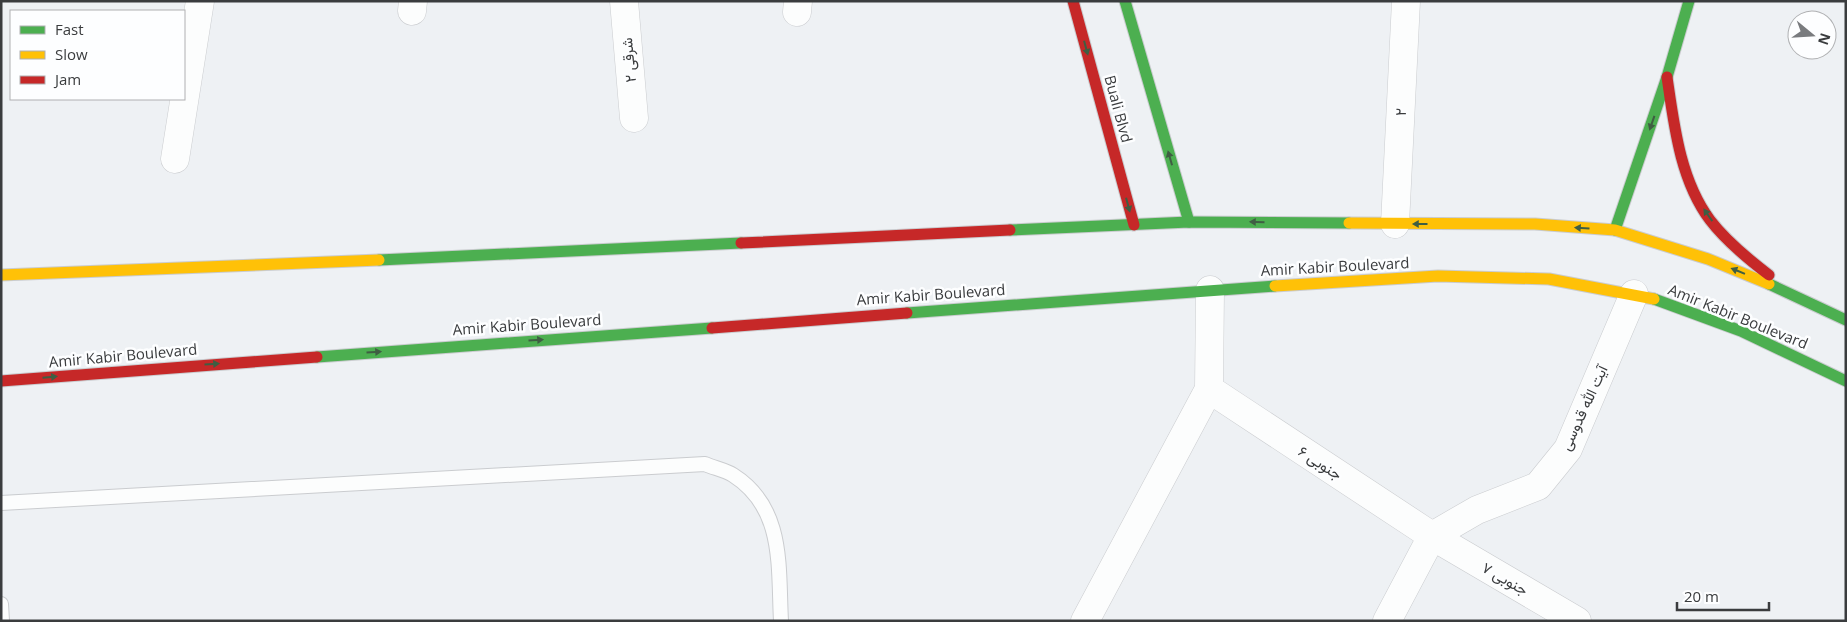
<svg xmlns="http://www.w3.org/2000/svg" width="1847" height="622" font-family="'Open Sans',Vazirmatn,sans-serif">
  <rect width="100%" height="100%" fill="#eef1f4"/>
  <g fill="none" stroke-linecap="round" stroke-linejoin="round">
    <!-- lane casing -->
    <g stroke="#cacccf" stroke-width="16">
      <g id="lane">
        <path d="M 1,503 L 705,464 C 714,468 725,470 733,475 C 785,508 778,567 781,621"/>
        <polyline points="1,604 2,621"/>
      </g>
    </g>
    <!-- street casing -->
    <g stroke="#cacccf" stroke-width="29">
      <g id="street">
        <polyline points="624,1 634,118"/>
        <polyline points="412,11 413,1"/>
        <polyline points="797,12 798,1"/>
        <polyline points="175,159 200,1"/>
        <polyline points="1395,224 1406,1"/>
        <polyline points="1209,389 1432,536 1577,621"/>
        <polyline points="1085,621 1209,389 1210,290"/>
        <polyline points="1387,621 1432,536 1477,510 1538,486 1568,449 1634,294"/>
      </g>
    </g>
    <!-- fast casing -->
    <g stroke="#cacccf" stroke-width="13">
      <g id="fast">
        <polyline points="1125,1 1189,222"/>
        <polyline points="1010,230 1189,222 1349,223"/>
        <polyline points="1615,230 1667,77 1689,1"/>
        <polyline points="379,260 741,243"/>
        <polyline points="1769,284 1846,320"/>
        <polyline points="1654,299 1741,331 1846,381"/>
        <polyline points="907,313 1275,286"/>
        <polyline points="317,357 712,328"/>
      </g>
    </g>
    <!-- slow casing -->
    <g stroke="#cacccf" stroke-width="13">
      <g id="slow">
        <polyline points="1349,223 1535,224 1615,230 1708,259 1769,284"/>
        <polyline points="1,275 379,260"/>
        <polyline points="1275,286 1438,276 1549,279 1654,299"/>
      </g>
    </g>
    <!-- jam casing -->
    <g stroke="#cacccf" stroke-width="13">
      <g id="jam">
        <polyline points="1073,1 1134,225"/>
        <path d="M 1667,77 C 1674,125 1680,180 1710,220 C 1726,241 1748,259 1769,275"/>
        <polyline points="741,243 1010,230"/>
        <polyline points="712,328 907,313"/>
        <polyline points="1,381 317,357"/>
      </g>
    </g>
    <!-- lane -->
    <use href="#lane" stroke="#fcfdfd" stroke-width="14"/>
    <!-- street -->
    <use href="#street" stroke="#fcfdfd" stroke-width="28"/>
    <!-- fast -->
    <use href="#fast" stroke="#4caf50" stroke-width="11"/>
    <!-- slow -->
    <use href="#slow" stroke="#ffc107" stroke-width="11"/>
    <!-- jam -->
    <use href="#jam" stroke="#c62828" stroke-width="11"/>
  </g>
  <!-- one-way arrows -->
  <defs><path id="oneway-solid" d="M-6-.8H1V-3.2L6.5 0L1 3.2V.8H-6Z" transform="scale(1.25)"/></defs>
  <g fill="#3f5e43">
    <use href="#oneway-solid" transform="translate(1086 48) rotate(75)"/>
    <use href="#oneway-solid" transform="translate(1652 123) rotate(109)"/>
    <use href="#oneway-solid" transform="translate(1170 158) rotate(-106)"/>
    <use href="#oneway-solid" transform="translate(1128 205) rotate(75)"/>
    <use href="#oneway-solid" transform="translate(1708 215) rotate(-125)"/>
    <use href="#oneway-solid" transform="translate(1257 222) rotate(-179)"/>
    <use href="#oneway-solid" transform="translate(1420 224) rotate(-180)"/>
    <use href="#oneway-solid" transform="translate(1582 228) rotate(-176)"/>
    <use href="#oneway-solid" transform="translate(1738 271) rotate(-158)"/>
    <use href="#oneway-solid" transform="translate(536 340) rotate(-4)"/>
    <use href="#oneway-solid" transform="translate(374 352) rotate(-4)"/>
    <use href="#oneway-solid" transform="translate(212 364) rotate(-4)"/>
    <use href="#oneway-solid" transform="translate(50 377) rotate(-5)"/>
  </g>
  <g text-anchor="middle" stroke-width="5" stroke-linejoin="round" paint-order="stroke">
    <!-- street labels -->
    <g font-size="15" fill="#3a3c3e" stroke="#fdfeff">
      <text transform="translate(629 60) rotate(-95)" y="5">شرقی ۲</text>
      <text transform="translate(1118 109) rotate(75)" y="5">Buali Blvd</text>
      <text transform="translate(1401 112) rotate(-87)" y="5">۲</text>
      <text transform="translate(1335 267) rotate(-3)" y="5">Amir Kabir Boulevard</text>
      <text transform="translate(931 295) rotate(-4)" y="5">Amir Kabir Boulevard</text>
      <text transform="translate(1738 317) rotate(22)" y="5">Amir Kabir Boulevard</text>
      <text transform="translate(527 325) rotate(-4)" y="5">Amir Kabir Boulevard</text>
      <text transform="translate(123 356) rotate(-5)" y="5">Amir Kabir Boulevard</text>
      <text transform="translate(1584 408) rotate(-65)" y="5">آیت الله قدوسی</text>
      <text transform="translate(1320 463) rotate(33)" y="5">۶ جنوبی</text>
      <text transform="translate(1505 579) rotate(30)" y="5">۷ جنوبی</text>
    </g>
  </g>
  <!-- border -->
  <rect width="1847" height="622" fill="none" stroke="#3a3c3e" stroke-width="5"/>
  <!-- legend -->
  <rect x="10" y="10" width="175" height="90" fill="#fdfeff" stroke="#afb0b2"/>
  <rect x="20" y="26" width="25" height="8" fill="#4caf50" stroke="#afb0b2"/>
  <text x="55" y="35" font-size="15" fill="#3a3c3e">Fast</text>
  <rect x="20" y="51" width="25" height="8" fill="#ffc107" stroke="#afb0b2"/>
  <text x="55" y="60" font-size="15" fill="#3a3c3e">Slow</text>
  <rect x="20" y="76" width="25" height="8" fill="#c62828" stroke="#afb0b2"/>
  <text x="55" y="85" font-size="15" fill="#3a3c3e">Jam</text>
  <!-- north arrow -->
  <g transform="translate(1812 35) rotate(108)"><circle r="24" fill="#fdfeff" stroke="#afb0b2"/>
  <path d="M0-4L9 19L0 12L-9 19Z" fill="#797b7e"/>
  <text y="-8" font-size="14" font-weight="bold" text-anchor="middle" fill="#3a3c3e">N</text>
  </g>
  <!-- scale -->
  <path d="M1677 602v8h92v-8" fill="none" stroke="#3a3c3e" stroke-width="2.5"/>
  <text x="1684" y="602" font-size="15" fill="#3a3c3e" stroke="#fdfeff" stroke-width="4" paint-order="stroke">20 m</text>
</svg>
